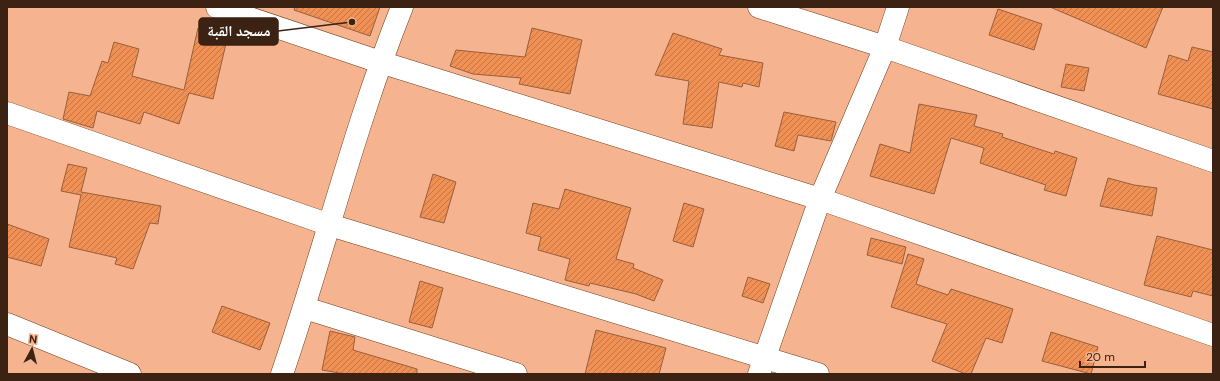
<svg xmlns="http://www.w3.org/2000/svg" width="1220" height="381" font-family="'DM Sans','Noto Naskh Arabic',sans-serif">
  <defs>
    <pattern id="building-hatch" width="6" height="6" patternUnits="userSpaceOnUse"><rect width="6" height="6" fill="#f09054"/><path d="M-1 1l2-2M0 6l6-6M5 7l2-2" fill="none" stroke="#c47544"/></pattern>
  </defs>
  <rect width="100%" height="100%" fill="#f5b48f"/>
  <!-- building -->
  <g fill="url(#building-hatch)" stroke="#995f3c">
    <polygon points="295,7 380,7 370,36 294,10"/>
    <polygon points="1050,7 1163,7 1146,48"/>
    <polygon points="998,9 1042,24 1034,50 989,35"/>
    <polygon points="198,28 228,35 213,99 189,93 179,124 144,112 140,124 97,111 93,128 63,119 69,92 90,96 102,61 108,63 114,42 139,49 132,76 184,90"/>
    <polygon points="532,28 582,40 570,94 519,84 521,78 473,74 450,66 456,50 525,57"/>
    <polygon points="673,33 722,49 719,55 763,63 759,87 743,83 742,87 719,82 712,128 683,124 689,81 655,75"/>
    <polygon points="1192,47 1213,52 1213,109 1158,94 1169,55 1188,61"/>
    <polygon points="1066,64 1089,68 1084,91 1061,87"/>
    <polygon points="919,104 977,115 974,126 1003,134 1002,137 1054,154 1055,151 1077,158 1066,196 1044,190 1046,185 980,163 984,148 951,138 934,194 870,176 880,144 910,153"/>
    <polygon points="784,112 836,122 831,141 798,135 794,151 775,146"/>
    <polygon points="68,164 87,168 81,192 161,206 158,224 150,223 133,269 115,264 117,258 69,247 81,195 61,191"/>
    <polygon points="433,174 456,182 444,223 420,217"/>
    <polygon points="1108,178 1134,185 1157,188 1152,216 1100,206"/>
    <polygon points="565,189 631,208 616,259 634,264 633,268 663,280 654,301 636,294 590,283 589,286 565,280 570,259 538,250 541,237 526,233 533,203 559,209"/>
    <polygon points="684,203 704,209 693,247 673,241"/>
    <polygon points="7,224 49,239 41,266 7,257"/>
    <polygon points="1157,236 1213,250 1213,296 1193,291 1191,297 1144,285"/>
    <polygon points="871,238 906,247 902,264 867,255"/>
    <polygon points="908,254 924,259 916,284 948,295 951,289 1013,309 1002,343 986,338 971,374 966,374 932,361 947,324 891,307"/>
    <polygon points="748,277 770,284 763,303 742,296"/>
    <polygon points="420,281 443,288 432,328 409,322"/>
    <polygon points="222,306 270,323 260,350 212,332"/>
    <polygon points="596,330 666,348 659,374 585,374"/>
    <polygon points="330,331 355,337 353,350 417,369 417,374 345,374 322,370"/>
    <polygon points="1051,332 1098,347 1091,374 1042,361"/>
  </g>
  <g fill="none" stroke-linecap="round" stroke-linejoin="round">
    <!-- minor casing -->
    <g stroke="#733c18" stroke-width="23">
      <g id="minor">
        <polyline points="217,7 380,62 820,199 1213,335"/>
        <polyline points="759,7 885,47 1213,161"/>
        <polyline points="7,113 330,225 818,374"/>
        <polyline points="305,308 516,374"/>
        <polyline points="7,324 130,374"/>
        <path d="M 282,374 C 324,252 354,127 402,7"/>
        <polyline points="759,374 820,199 885,47 898,7"/>
      </g>
    </g>
    <!-- minor -->
    <use href="#minor" stroke="#fff" stroke-width="22"/>
  </g>
  <!-- callouts -->
  <path fill="none" stroke="#3b2213" stroke-width="1.5" d="M352 22L278 31"/>
  <circle fill="#3b2213" stroke="#f5b48f" stroke-width="1.5" cx="352" cy="22" r="4"/>
  <rect fill="#3b2213" stroke="#3b2213" stroke-width="1.5" x="199" y="18" width="79" height="27" rx="4"/>
  <g font-size="15" text-anchor="middle" font-weight="bold" fill="#fff">
    <text x="239" y="36">مسجد القبة</text>
  </g>
  <!-- border -->
  <rect width="1220" height="381" fill="none" stroke="#3b2213" stroke-width="16"/>
  <!-- north arrow -->
  <g transform="translate(32 349) rotate(7)" stroke="#f5b48f" stroke-width="3" paint-order="stroke">
  <path d="M0-3L7 15L0 10L-7 15Z" fill="#3b2213"/>
  <text y="-6" font-size="11" font-weight="bold" text-anchor="middle" fill="#3b2213">N</text>
  </g>
  <!-- scale -->
  <path d="M1080 361v6h65v-6" fill="none" stroke="#3b2213" stroke-width="2"/>
  <text x="1086" y="361" font-size="12" fill="#3b2213" stroke="#f5b48f" stroke-width="3" paint-order="stroke">20 m</text>
</svg>
